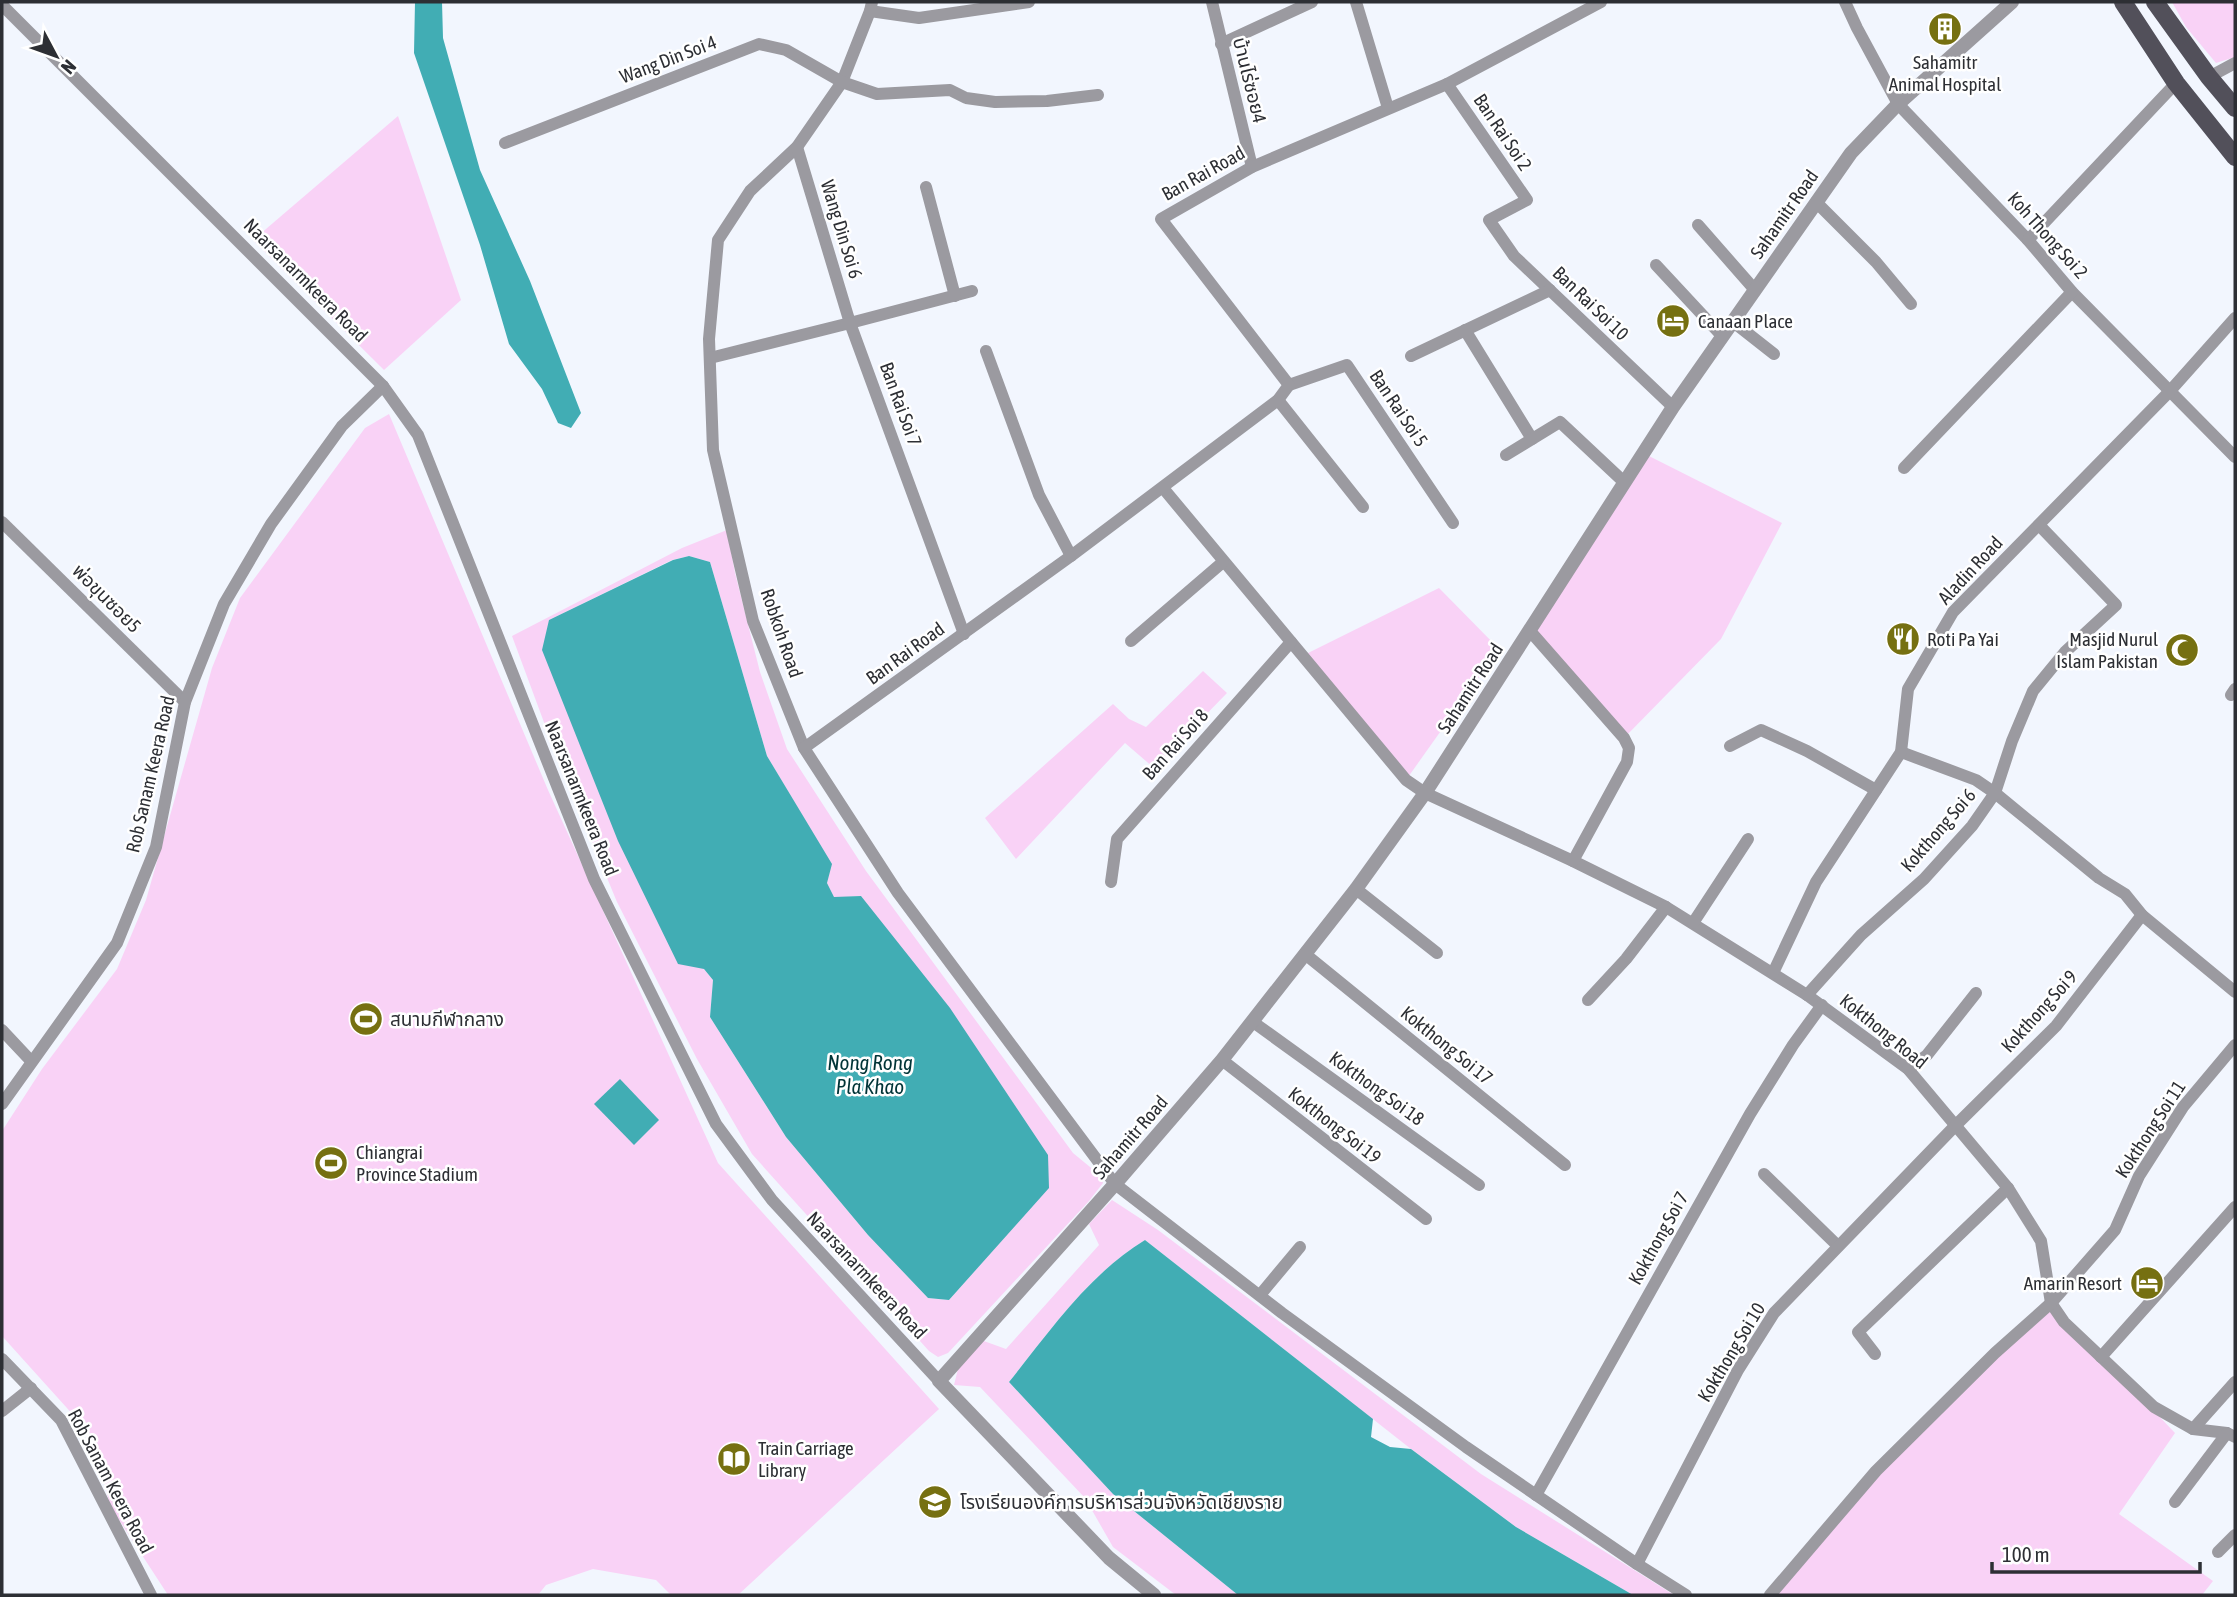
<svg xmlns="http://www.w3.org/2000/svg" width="2237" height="1597" font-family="'Asap Condensed','Noto Sans Thai',sans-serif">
  <rect width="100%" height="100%" fill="#f2f6fe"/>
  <!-- green -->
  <g fill="#f9d2f6" fill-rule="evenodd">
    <polygon points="2172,2 2235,2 2235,57 2216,63 2186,27"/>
    <polygon points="398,116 461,300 384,370 253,240"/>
    <polygon points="389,414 548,790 718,1163 939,1409 738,1595 671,1595 656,1580 593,1569 546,1585 538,1595 168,1595 110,1506 94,1438 2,1336 2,1131 42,1069 117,969 146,900 212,668 240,598 365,428"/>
    <polygon points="1643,453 1782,523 1721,639 1624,738 1530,631"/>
    <path d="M 727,530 L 735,573 L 760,672 L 787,749 L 866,871 L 1073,1153 L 1101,1176 L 1103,1183 L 1089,1201 L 948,1353 L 938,1357 L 929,1351 L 752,1154 L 697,1059 L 617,902 L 555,752 L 512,636 L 682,548 ZM 689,556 L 710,562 L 767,756 L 831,864 L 827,883 L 834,898 L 861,896 L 1048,1188 L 949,1300 L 928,1298 L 868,1235 L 786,1137 L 710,1017 L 713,980 L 704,969 L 549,620 L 672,560 Z"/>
    <polygon points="1439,588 1499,649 1406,780 1302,656"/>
    <polygon points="1203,671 1227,693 1154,768 1125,743 1016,859 985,818 1113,704 1129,719 1146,727"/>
    <path d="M 1112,1200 L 1158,1230 L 1481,1474 L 1674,1595 L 1633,1595 L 1516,1527 L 1411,1449 L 1145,1240 C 1089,1274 1050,1331 1009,1382 L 1113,1494 L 1238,1595 L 1176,1595 L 1113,1547 L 1085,1498 L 980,1387 L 954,1385 L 959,1365 L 981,1340 L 1006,1349 L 1099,1245 L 1089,1224 Z"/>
    <polygon points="2051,1303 2175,1433 2119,1514 2213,1581 2202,1595 1769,1595 1876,1471"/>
  </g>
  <!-- water -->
  <g fill="#41adb4">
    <polygon points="415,2 442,2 443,38 480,170 530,281 581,413 571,428 558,423 542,389 509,344 480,245 414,53"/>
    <polygon points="689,556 710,562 767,756 832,864 827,883 834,897 861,896 950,1008 1048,1155 1049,1188 949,1300 928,1298 868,1235 786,1137 710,1017 713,980 704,969 678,964 618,841 542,650 549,620 673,560"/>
    <polygon points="620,1079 659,1120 634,1145 594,1104"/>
    <path d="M 1145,1240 L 1373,1419 L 1371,1437 L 1390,1447 L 1411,1449 L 1516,1527 L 1633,1595 L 1238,1595 L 1113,1494 L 1009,1382 C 1050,1331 1089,1274 1145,1240 Z"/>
  </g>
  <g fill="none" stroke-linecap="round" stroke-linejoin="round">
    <!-- minor -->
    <g stroke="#9b9aa0" stroke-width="12">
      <polyline points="872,2 870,11 842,82 797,147 750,191 718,240 709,339 713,450 753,621 804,748 898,893 1115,1184 1282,1313 1466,1447 1637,1564 1686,1595"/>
      <polyline points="1212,2 1252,167"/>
      <polyline points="1356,2 1388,108"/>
      <polyline points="1845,2 1857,28 1898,104 2028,240 2072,292 2235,457"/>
      <polyline points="2,5 383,386 418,435 594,879 716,1124 772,1200 939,1381"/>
      <polyline points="870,11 919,18 1029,2"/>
      <polyline points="1221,44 1312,2"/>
      <polyline points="2209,77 2235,63"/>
      <polyline points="1447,84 1527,200 1489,220 1514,256 1673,407"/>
      <polyline points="505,143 759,44 786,50 842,82 877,94 950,90 966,98 995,102 1047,101 1098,95"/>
      <polyline points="797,147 850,323 972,291"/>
      <polyline points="926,187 955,296"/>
      <polyline points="1816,202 1876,262 1911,304"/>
      <polyline points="1698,225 1755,290"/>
      <polyline points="2028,240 2176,83"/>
      <polyline points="1656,265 1722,336"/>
      <polyline points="1732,321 1774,354"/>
      <polyline points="1465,330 1532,439"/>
      <polyline points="986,351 1039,495 1071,556"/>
      <polyline points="1411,356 1550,290"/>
      <polyline points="710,358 850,323 964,634"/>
      <polyline points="1289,385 1347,365 1453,523"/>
      <polyline points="1278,400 1363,507"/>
      <polyline points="1506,455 1560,422 1624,482"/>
      <polyline points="1904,468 2072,292"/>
      <polyline points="1163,488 1406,780 1425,793 1573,861 1666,907 1807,995 1908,1069 2008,1188 2041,1241 2051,1303 2064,1322 2154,1407 2193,1429 2227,1433 2235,1437"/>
      <polyline points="2,522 185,702"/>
      <polyline points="1530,631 1624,738 1629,748 1627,762 1573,861"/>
      <polyline points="1131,641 1223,562"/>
      <polyline points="2231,695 2235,689"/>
      <polyline points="1730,746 1761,730 1807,751 1876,790"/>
      <polyline points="804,748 1071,556 1278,400 1289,385 1161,219 1252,167 1447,84 1601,2"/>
      <polyline points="1901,752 1976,780 1995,793 2099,878 2125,894 2142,915 2235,992"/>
      <polyline points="1111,882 1117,839 1291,642"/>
      <polyline points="1356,889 1437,953"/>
      <polyline points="1693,923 1748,839"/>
      <polyline points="1305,954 1565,1165"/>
      <polyline points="1773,973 1816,882 1901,752 1908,689 1953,612 2170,391 2235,318"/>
      <polyline points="1807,995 1861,935 1924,879 1972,826 1995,793 2012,741 2033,691 2065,652 2116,605 2039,525"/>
      <polyline points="1588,1000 1626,959 1666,907"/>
      <polyline points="1253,1022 1479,1185"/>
      <polyline points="2,1030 31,1061"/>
      <polyline points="1222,1060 1426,1219"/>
      <polyline points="1908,1069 1927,1055 1976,993"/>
      <polyline points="2,1104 117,943 156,847 185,702 224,604 271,524 342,426 383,386"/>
      <polyline points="1764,1174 1838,1246"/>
      <polyline points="1260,1295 1300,1247"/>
      <polyline points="1875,1354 1858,1332 2008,1188"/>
      <polyline points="2101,1357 2235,1207"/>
      <polyline points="2,1359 61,1420 151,1595"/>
      <polyline points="2,1411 31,1388"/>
      <polyline points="2193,1429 2235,1382"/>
      <polyline points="1536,1495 1750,1114 1793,1045 1822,1005"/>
      <polyline points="2175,1502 2227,1433"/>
      <polyline points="2218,1552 2235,1535"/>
      <polyline points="1637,1564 1738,1370 1774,1313 1955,1126 2056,1026 2142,915"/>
      <polyline points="1770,1595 1876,1471 1995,1353 2051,1303 2115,1230 2139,1176 2183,1107 2235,1045"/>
    </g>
    <!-- tertiary -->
    <polyline stroke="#9b9aa0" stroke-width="14" points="1154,1595 1109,1558 939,1381 1115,1184 1222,1060 1356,889 1425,793 1673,407 1851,153 1898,104 2012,2"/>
    <!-- primary -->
    <g stroke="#52505a" stroke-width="18">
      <polyline points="2123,2 2176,83 2235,157"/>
      <polyline points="2155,2 2209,77 2235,108"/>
    </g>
  </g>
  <!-- icons -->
  <defs>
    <g id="building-disc" transform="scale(1.75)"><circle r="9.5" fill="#767011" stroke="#fff"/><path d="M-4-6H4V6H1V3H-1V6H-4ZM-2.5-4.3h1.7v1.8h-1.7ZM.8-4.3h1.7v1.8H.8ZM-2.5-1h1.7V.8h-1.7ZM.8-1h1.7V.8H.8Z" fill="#fff"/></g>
    <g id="hotel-disc" transform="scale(1.75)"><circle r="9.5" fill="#767011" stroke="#fff"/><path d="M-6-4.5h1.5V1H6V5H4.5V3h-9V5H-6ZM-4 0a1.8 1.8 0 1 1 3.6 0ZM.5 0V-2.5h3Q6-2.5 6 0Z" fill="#fff"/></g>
    <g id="restaurant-disc" transform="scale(1.75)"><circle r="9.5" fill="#767011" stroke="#fff"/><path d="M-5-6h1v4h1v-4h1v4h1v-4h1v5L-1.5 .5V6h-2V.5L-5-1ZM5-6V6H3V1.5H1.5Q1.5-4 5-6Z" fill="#fff"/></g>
    <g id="mosque-disc" transform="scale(1.75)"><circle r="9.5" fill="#767011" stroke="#fff"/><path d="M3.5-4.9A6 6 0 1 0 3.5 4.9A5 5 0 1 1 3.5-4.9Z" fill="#fff"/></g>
    <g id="stadium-disc" transform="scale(1.75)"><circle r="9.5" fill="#767011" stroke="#fff"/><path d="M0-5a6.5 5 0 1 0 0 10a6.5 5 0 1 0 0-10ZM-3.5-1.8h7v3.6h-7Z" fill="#fff"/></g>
    <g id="library-disc" transform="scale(1.75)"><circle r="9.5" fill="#767011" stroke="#fff"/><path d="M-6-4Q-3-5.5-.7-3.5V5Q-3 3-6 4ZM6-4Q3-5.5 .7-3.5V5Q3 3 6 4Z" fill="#fff"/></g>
    <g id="school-disc" transform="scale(1.75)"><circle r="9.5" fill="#767011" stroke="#fff"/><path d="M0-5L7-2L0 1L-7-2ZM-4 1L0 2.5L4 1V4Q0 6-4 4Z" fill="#fff"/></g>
  </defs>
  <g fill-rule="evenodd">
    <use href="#building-disc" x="1945" y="29"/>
    <use href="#hotel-disc" x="1673" y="321"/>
    <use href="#restaurant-disc" x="1903" y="639"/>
    <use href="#mosque-disc" x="2182" y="650"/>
    <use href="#stadium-disc" x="366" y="1019"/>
    <use href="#stadium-disc" x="331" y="1163"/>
    <use href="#hotel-disc" x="2147" y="1283"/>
    <use href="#library-disc" x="734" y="1459"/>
    <use href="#school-disc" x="935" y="1502"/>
  </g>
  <g text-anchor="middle" stroke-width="5" stroke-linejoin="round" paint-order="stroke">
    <!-- street labels -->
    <g font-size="19" fill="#2d2f34" stroke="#fff">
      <text transform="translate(668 59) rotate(-21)" y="7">Wang Din Soi 4</text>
      <text transform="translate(1250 80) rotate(76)" y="7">บ้านไร่ซอย4</text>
      <text transform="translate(1503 132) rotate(56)" y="7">Ban Rai Soi 2</text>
      <text transform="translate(1203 173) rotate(-29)" y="7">Ban Rai Road</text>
      <text transform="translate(1784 214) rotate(-55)" y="7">Sahamitr Road</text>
      <text transform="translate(842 229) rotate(73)" y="7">Wang Din Soi 6</text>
      <text transform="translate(2048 235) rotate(48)" y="7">Koh Thong Soi 2</text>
      <text transform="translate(306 280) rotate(45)" y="7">Naarsanarmkeera Road</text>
      <text transform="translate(1591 303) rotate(44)" y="7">Ban Rai Soi 10</text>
      <text transform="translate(901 404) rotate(70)" y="7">Ban Rai Soi 7</text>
      <text transform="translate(1399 408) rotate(56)" y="7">Ban Rai Soi 5</text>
      <text transform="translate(1970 570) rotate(-47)" y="7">Aladin Road</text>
      <text transform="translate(107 598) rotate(45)" y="7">พ่อขุนซอย5</text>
      <text transform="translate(782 633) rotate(71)" y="7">Robkoh Road</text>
      <text transform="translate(905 653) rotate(-36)" y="7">Ban Rai Road</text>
      <text transform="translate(1470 688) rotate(-57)" y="7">Sahamitr Road</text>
      <text transform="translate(1175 744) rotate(-48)" y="7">Ban Rai Soi 8</text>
      <text transform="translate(150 774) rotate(-77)" y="7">Rob Sanam Keera Road</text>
      <text transform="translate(582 798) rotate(68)" y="7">Naarsanarmkeera Road</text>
      <text transform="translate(1938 830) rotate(-49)" y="7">Kokthong Soi 6</text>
      <text transform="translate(2039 1011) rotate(-48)" y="7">Kokthong Soi 9</text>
      <text transform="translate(1884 1031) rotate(39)" y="7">Kokthong Road</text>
      <text transform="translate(1447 1045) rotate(39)" y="7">Kokthong Soi 17</text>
      <text transform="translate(1377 1088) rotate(36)" y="7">Kokthong Soi 18</text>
      <text transform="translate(1335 1125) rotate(38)" y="7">Kokthong Soi 19</text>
      <text transform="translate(2150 1129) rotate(-57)" y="7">Kokthong Soi 11</text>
      <text transform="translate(1130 1137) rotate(-49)" y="7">Sahamitr Road</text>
      <text transform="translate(1658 1238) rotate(-61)" y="7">Kokthong Soi 7</text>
      <text transform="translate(867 1275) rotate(47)" y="7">Naarsanarmkeera Road</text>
      <text transform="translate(1731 1352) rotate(-59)" y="7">Kokthong Soi 10</text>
      <text transform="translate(111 1481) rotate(62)" y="7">Rob Sanam Keera Road</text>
    </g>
    <!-- poi labels -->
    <g font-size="19" fill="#2d2f34" stroke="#fff" text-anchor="start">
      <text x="1945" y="69" text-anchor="middle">Sahamitr<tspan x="1945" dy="22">Animal Hospital</tspan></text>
      <text x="1698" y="328">Canaan Place</text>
      <text x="1927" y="646">Roti Pa Yai</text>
      <text x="2158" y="646" text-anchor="end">Masjid Nurul<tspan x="2158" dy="22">Islam Pakistan</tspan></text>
      <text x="390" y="1026">สนามกีฬากลาง</text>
      <text x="356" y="1159">Chiangrai<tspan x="356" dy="22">Province Stadium</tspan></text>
      <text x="2122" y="1290" text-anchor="end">Amarin Resort</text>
      <text x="758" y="1455">Train Carriage<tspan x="758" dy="22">Library</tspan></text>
      <text x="960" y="1509">โรงเรียนองค์การบริหารส่วนจังหวัดเชียงราย</text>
    </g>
    <!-- water labels -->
    <g font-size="21" font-style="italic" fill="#003437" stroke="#fff">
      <text x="870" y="1070">Nong Rong<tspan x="870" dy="24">Pla Khao</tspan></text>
    </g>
  </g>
  <!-- border -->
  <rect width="2237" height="1597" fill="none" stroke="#2d2f34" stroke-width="7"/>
  <!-- north arrow -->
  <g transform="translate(56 56) rotate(131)" stroke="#ffffff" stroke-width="5" paint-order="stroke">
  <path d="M0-5L12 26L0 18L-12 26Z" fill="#2d2f34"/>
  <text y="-10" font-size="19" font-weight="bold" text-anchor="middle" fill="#2d2f34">N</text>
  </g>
  <!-- scale -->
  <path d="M1992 1562v10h208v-10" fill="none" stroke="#2d2f34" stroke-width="3.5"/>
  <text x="2002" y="1562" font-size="21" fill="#2d2f34" stroke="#ffffff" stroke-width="5" paint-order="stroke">100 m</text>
</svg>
